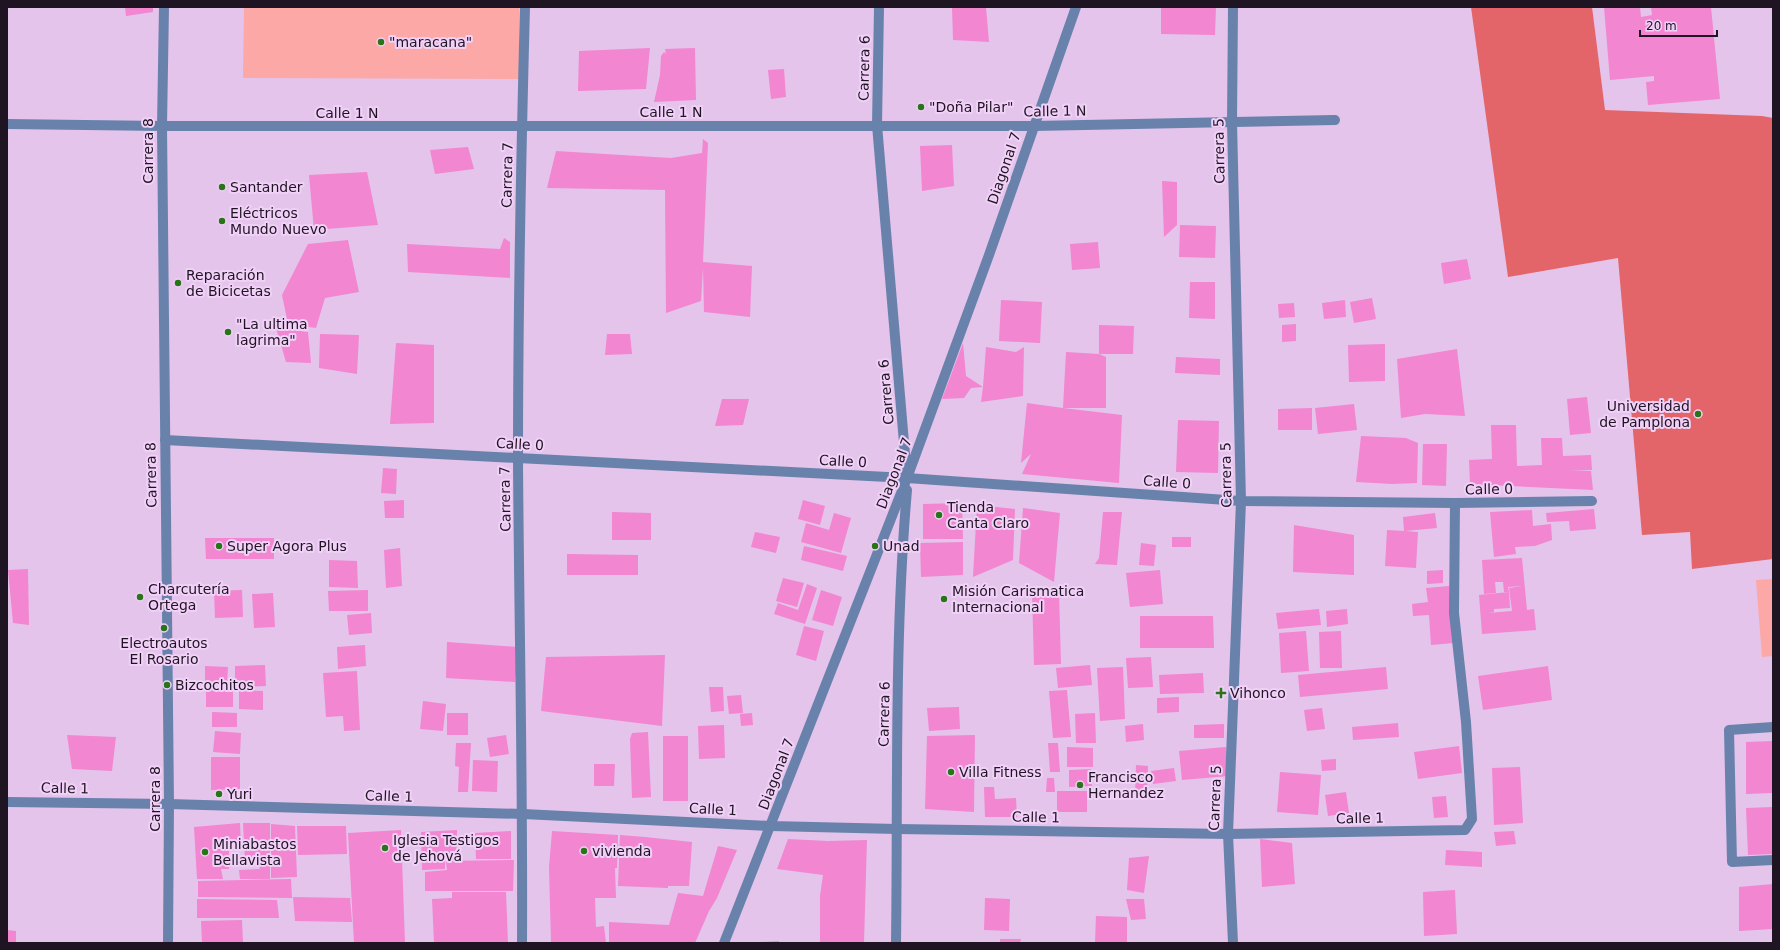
<svg xmlns="http://www.w3.org/2000/svg" width="1780" height="950" font-family="'DejaVu Sans',sans-serif">
  <rect width="100%" height="100%" fill="#e4c4eb"/>
  <!-- green -->
  <g fill="#fba8a6">
    <polygon points="244,7 519,7 519,79 243,78"/>
    <polygon points="1773,579 1773,656 1762,657 1756,580"/>
  </g>
  <!-- forest -->
  <polygon fill="#e36569" points="1471,7 1592,7 1605,110 1762,116 1773,118 1773,559 1692,569 1690,532 1642,535 1618,258 1508,277"/>
  <!-- building -->
  <g fill="#f286d0">
    <polygon points="125,7 153,7 153,12 126,16"/>
    <polygon points="952,7 986,7 989,42 953,40"/>
    <polygon points="1161,7 1216,7 1215,35 1161,34"/>
    <polygon points="1604,7 1640,7 1641,17 1652,15 1651,7 1711,7 1720,99 1648,105 1646,82 1654,81 1654,76 1610,80"/>
    <polygon points="650,48 646,89 578,91 579,51"/>
    <polygon points="695,48 696,100 654,102 660,75 661,56 664,52 666,54 665,49"/>
    <polygon points="784,69 786,97 771,99 768,70"/>
    <polygon points="703,139 708,143 703,262 752,266 750,317 704,312 703,268 701,301 666,313 665,190 547,188 556,151 671,158 702,153"/>
    <polygon points="952,145 954,186 922,191 920,146"/>
    <polygon points="468,147 474,169 435,174 430,150"/>
    <polygon points="367,172 378,225 314,230 309,175"/>
    <polygon points="1162,181 1177,182 1177,225 1164,237"/>
    <polygon points="1180,225 1216,226 1215,258 1179,257"/>
    <polygon points="504,238 510,242 510,278 408,272 407,244 500,249"/>
    <polygon points="348,240 359,292 325,298 316,328 288,324 282,295 308,244"/>
    <polygon points="1098,242 1100,268 1072,270 1070,244"/>
    <polygon points="1467,259 1471,279 1444,284 1441,263"/>
    <polygon points="1190,282 1215,282 1215,319 1189,318"/>
    <polygon points="1372,298 1376,319 1354,323 1350,302"/>
    <polygon points="1001,300 1042,302 1040,343 999,341"/>
    <polygon points="1345,300 1346,317 1324,319 1322,303"/>
    <polygon points="1294,303 1295,317 1279,318 1278,304"/>
    <polygon points="1296,324 1296,341 1282,342 1282,325"/>
    <polygon points="1099,325 1134,326 1133,354 1099,354"/>
    <polygon points="276,328 308,332 311,363 286,362"/>
    <polygon points="320,334 359,335 357,374 319,368"/>
    <polygon points="607,334 630,334 632,354 605,355"/>
    <polygon points="396,343 434,345 434,423 390,424"/>
    <polygon points="963,343 966,376 983,387 986,347 1016,352 1024,347 1023,396 981,402 983,387 971,388 964,398 942,399"/>
    <polygon points="1385,344 1385,381 1349,382 1348,345"/>
    <polygon points="1457,349 1465,416 1425,414 1401,418 1397,359"/>
    <polygon points="1066,352 1099,354 1106,357 1106,408 1063,408 1122,415 1119,483 1022,474 1031,454 1021,463 1027,403 1063,408"/>
    <polygon points="1176,357 1220,359 1220,375 1175,373"/>
    <polygon points="1587,397 1591,433 1570,435 1567,399"/>
    <polygon points="722,399 749,399 743,425 715,426"/>
    <polygon points="1354,404 1357,430 1318,434 1315,408"/>
    <polygon points="1312,408 1312,430 1278,430 1278,409"/>
    <polygon points="1178,420 1219,421 1218,473 1176,472"/>
    <polygon points="1491,425 1516,425 1517,466 1542,465 1541,438 1562,438 1563,456 1591,455 1592,470 1570,471 1591,471 1593,490 1470,484 1469,460 1492,459"/>
    <polygon points="1361,436 1406,438 1418,443 1417,483 1392,484 1356,482"/>
    <polygon points="1423,444 1447,444 1446,486 1422,485"/>
    <polygon points="383,468 397,469 396,494 381,493"/>
    <polygon points="404,500 404,518 385,518 384,501"/>
    <polygon points="803,500 825,506 820,525 798,519"/>
    <polygon points="962,503 963,539 923,539 923,504"/>
    <polygon points="977,505 1015,509 1013,560 973,577"/>
    <polygon points="1023,508 1060,513 1054,582 1019,563"/>
    <polygon points="1594,509 1596,529 1570,531 1569,521 1547,522 1546,513"/>
    <polygon points="1532,510 1533,526 1551,524 1552,540 1535,546 1515,547 1516,554 1494,557 1490,512"/>
    <polygon points="612,512 651,513 651,540 612,540"/>
    <polygon points="1103,512 1122,512 1117,565 1095,564 1099,558"/>
    <polygon points="834,513 851,518 841,553 801,542 806,523 829,530"/>
    <polygon points="1435,513 1437,528 1405,531 1418,532 1416,568 1385,566 1387,530 1404,531 1403,517"/>
    <polygon points="1294,525 1354,535 1354,575 1293,572"/>
    <polygon points="755,532 780,537 776,553 751,547"/>
    <rect x="1172" y="537" width="19" height="10"/>
    <polygon points="205,538 274,538 274,559 206,559"/>
    <polygon points="963,542 963,575 921,577 920,543"/>
    <polygon points="1141,543 1156,545 1154,566 1139,565"/>
    <polygon points="804,546 847,556 843,571 801,560"/>
    <polygon points="400,548 402,586 386,588 384,550"/>
    <polygon points="567,554 638,555 638,575 567,575"/>
    <polygon points="1522,558 1527,610 1534,609 1536,630 1482,634 1479,595 1509,592 1510,608 1494,609 1494,612 1488,613 1512,611 1509,588 1522,586 1508,587 1509,592 1504,592 1503,582 1495,582 1496,593 1484,594 1482,560"/>
    <polygon points="329,560 357,561 358,588 329,587"/>
    <polygon points="28,569 29,625 13,623 8,570"/>
    <polygon points="1160,570 1163,604 1130,607 1126,573"/>
    <polygon points="1443,570 1443,583 1427,584 1427,571"/>
    <polygon points="783,578 804,583 797,607 776,601"/>
    <polygon points="807,584 817,588 805,624 774,614 778,603 798,610"/>
    <polygon points="1449,586 1454,643 1431,645 1429,615 1413,616 1412,604 1428,602 1426,588"/>
    <polygon points="242,590 243,617 215,618 214,591"/>
    <polygon points="368,590 368,611 329,611 328,591"/>
    <polygon points="821,590 842,597 833,626 812,620"/>
    <polygon points="1059,592 1061,664 1034,665 1032,593"/>
    <polygon points="273,593 275,627 254,628 252,594"/>
    <polygon points="1319,609 1321,625 1278,629 1276,613"/>
    <polygon points="1347,609 1348,624 1327,627 1326,611"/>
    <polygon points="371,613 372,633 349,635 347,615"/>
    <polygon points="1140,616 1213,616 1214,648 1140,648"/>
    <polygon points="804,626 824,631 816,661 796,655"/>
    <polygon points="1306,631 1309,671 1281,673 1279,633"/>
    <polygon points="1341,631 1342,668 1320,668 1319,632"/>
    <polygon points="447,642 519,647 515,682 446,678"/>
    <polygon points="365,645 366,666 338,669 337,647"/>
    <polygon points="665,655 662,726 541,711 546,657"/>
    <polygon points="1151,657 1153,687 1128,688 1126,658"/>
    <polygon points="265,665 266,686 235,687 235,666"/>
    <polygon points="1090,665 1092,685 1058,688 1056,668"/>
    <polygon points="205,666 228,667 227,685 205,685"/>
    <polygon points="1548,666 1552,700 1483,710 1478,676"/>
    <polygon points="1123,667 1125,719 1100,721 1097,668"/>
    <polygon points="1386,667 1388,689 1300,697 1298,675"/>
    <polygon points="357,671 360,730 344,731 343,716 326,717 323,673"/>
    <polygon points="1203,673 1204,693 1160,694 1159,675"/>
    <polygon points="709,687 723,687 724,711 711,712"/>
    <rect x="206" y="690" width="27" height="17"/>
    <polygon points="239,690 263,691 263,710 239,709"/>
    <polygon points="1067,690 1071,737 1053,738 1049,691"/>
    <polygon points="741,695 743,713 729,714 727,696"/>
    <polygon points="1179,697 1179,712 1157,713 1157,698"/>
    <polygon points="423,701 446,704 443,731 420,729"/>
    <polygon points="959,707 960,729 929,731 927,708"/>
    <polygon points="1322,708 1325,729 1307,731 1304,710"/>
    <polygon points="212,712 237,713 237,727 212,727"/>
    <rect x="447" y="713" width="21" height="22"/>
    <polygon points="752,713 753,725 741,726 740,714"/>
    <polygon points="1095,713 1096,743 1076,743 1075,714"/>
    <polygon points="1398,723 1399,737 1353,740 1352,727"/>
    <polygon points="1143,724 1144,740 1126,742 1125,726"/>
    <polygon points="1224,724 1224,738 1194,738 1194,725"/>
    <polygon points="724,725 725,758 699,759 698,726"/>
    <polygon points="215,731 241,733 240,754 213,752"/>
    <polygon points="648,732 651,797 632,798 630,739 632,733"/>
    <polygon points="67,735 116,737 112,771 72,769"/>
    <polygon points="506,735 509,754 490,757 487,738"/>
    <polygon points="975,735 974,812 925,809 927,736"/>
    <rect x="663" y="736" width="25" height="65"/>
    <polygon points="1773,741 1773,793 1746,794 1746,742"/>
    <polygon points="456,743 471,743 468,792 458,792 459,767 455,766"/>
    <polygon points="1048,743 1058,743 1060,772 1050,772"/>
    <polygon points="1459,746 1462,773 1418,779 1414,752"/>
    <polygon points="1067,747 1093,748 1093,767 1067,767"/>
    <polygon points="1226,747 1229,776 1182,780 1179,751"/>
    <polygon points="211,757 240,757 240,789 211,790"/>
    <polygon points="1336,759 1336,770 1322,771 1321,760"/>
    <polygon points="473,760 498,761 497,792 472,791"/>
    <polygon points="594,764 615,764 614,786 594,786"/>
    <polygon points="1136,765 1148,766 1147,796 1135,795"/>
    <polygon points="1520,767 1523,823 1494,825 1492,768"/>
    <polygon points="1174,768 1176,781 1153,784 1151,771"/>
    <polygon points="1091,769 1092,786 1069,787 1069,770"/>
    <polygon points="1280,772 1321,775 1318,815 1277,812"/>
    <polygon points="1047,778 1054,778 1055,792 1046,792"/>
    <polygon points="984,787 994,787 995,799 1016,798 1017,817 985,817"/>
    <rect x="1057" y="791" width="30" height="21"/>
    <polygon points="1346,792 1349,813 1328,816 1325,795"/>
    <polygon points="1446,796 1448,817 1434,818 1432,797"/>
    <polygon points="1773,807 1773,854 1748,855 1746,808"/>
    <polygon points="240,823 241,845 229,847 229,869 221,869 223,879 197,879 194,827"/>
    <polygon points="243,823 270,823 270,879 240,879 239,870 260,869 258,862 245,862"/>
    <polygon points="271,824 295,826 297,877 271,878"/>
    <polygon points="297,826 346,826 347,854 298,855"/>
    <polygon points="401,830 405,943 354,943 348,833"/>
    <polygon points="457,830 456,859 445,859 445,869 422,870 421,832"/>
    <polygon points="511,831 511,859 476,859 475,833"/>
    <polygon points="552,831 618,835 617,868 609,868 615,868 616,898 595,898 596,927 604,926 606,943 551,943 549,867"/>
    <polygon points="1514,831 1516,844 1496,846 1494,832"/>
    <polygon points="620,835 645,837 692,842 689,886 668,886 668,888 618,886"/>
    <polygon points="788,839 828,841 867,840 864,943 820,943 820,896 823,875 777,869"/>
    <polygon points="1260,839 1292,843 1295,884 1262,887"/>
    <polygon points="718,846 737,850 717,898 709,911 695,943 609,943 609,922 669,925 678,893 703,896"/>
    <polygon points="1446,850 1482,852 1482,867 1445,865"/>
    <polygon points="1149,856 1144,893 1127,890 1129,858"/>
    <polygon points="514,860 513,891 425,891 425,872 447,870 446,861"/>
    <polygon points="291,879 292,898 198,897 198,881"/>
    <polygon points="1773,884 1773,929 1739,931 1739,887"/>
    <polygon points="1455,890 1457,934 1424,936 1423,892"/>
    <polygon points="452,892 506,892 508,943 434,943 432,899 452,898"/>
    <polygon points="293,897 350,898 352,922 295,921"/>
    <polygon points="985,898 1010,899 1009,931 984,930"/>
    <polygon points="197,899 277,900 279,918 197,918"/>
    <polygon points="1126,899 1144,899 1146,919 1131,920"/>
    <polygon points="1096,916 1127,917 1127,943 1095,943"/>
    <polygon points="242,920 243,943 202,943 201,921"/>
    <polygon points="7,930 16,931 16,943 7,943"/>
    <polygon points="1000,939 1021,939 1020,943 1000,943"/>
    <polygon points="779,941 779,943 760,943 760,942"/>
  </g>
  <g fill="none" stroke-linecap="round" stroke-linejoin="round">
    <!-- minor -->
    <g stroke="#6982ac" stroke-width="10">
      <polyline points="879,7 877,125 907,478"/>
      <polyline points="7,124 162,126 169,804 168,943"/>
      <polyline points="1034,126 1335,120"/>
      <polyline points="165,440 907,478 1241,501 1455,503 1592,501"/>
      <polyline points="1773,727 1729,730 1732,862 1773,860"/>
      <polyline points="7,802 169,804 523,814 771,826 897,829 1228,834 1465,830 1472,819 1466,722 1454,613 1455,503"/>
      <path d="M 522,943 C 523,781 519,620 518,459 C 518,308 521,157 525,7"/>
      <polyline points="1233,943 1228,834 1241,501 1232,122 1233,7"/>
    </g>
    <!-- tertiary -->
    <g stroke="#6982ac" stroke-width="10">
      <polyline points="164,7 162,126 1034,126"/>
      <polyline points="724,943 907,478 989,255 1076,7"/>
      <path d="M 896,943 C 898,792 894,640 907,490"/>
    </g>
  </g>
  <!-- markers -->
  <g fill="#297418" stroke="#f1d1f8" stroke-width="1.5">
    <circle cx="381" cy="42" r="4"/>
    <circle cx="921" cy="107" r="4"/>
    <circle cx="222" cy="187" r="4"/>
    <circle cx="222" cy="221" r="4"/>
    <circle cx="178" cy="283" r="4"/>
    <circle cx="228" cy="332" r="4"/>
    <circle cx="1698" cy="414" r="4"/>
    <circle cx="939" cy="515" r="4"/>
    <circle cx="219" cy="546" r="4"/>
    <circle cx="875" cy="546" r="4"/>
    <circle cx="140" cy="597" r="4"/>
    <circle cx="944" cy="599" r="4"/>
    <circle cx="164" cy="628" r="4"/>
    <circle cx="167" cy="685" r="4"/>
    <path d="M1219 687h4v4h4v4h-4v4h-4v-4h-4v-4h4z"/>
    <circle cx="951" cy="772" r="4"/>
    <circle cx="1080" cy="785" r="4"/>
    <circle cx="219" cy="794" r="4"/>
    <circle cx="385" cy="848" r="4"/>
    <circle cx="584" cy="851" r="4"/>
    <circle cx="205" cy="852" r="4"/>
  </g>
  <g text-anchor="middle" stroke-width="4" stroke-linejoin="round" paint-order="stroke">
    <!-- poi labels -->
    <g font-size="14" fill="#1f1422" stroke="#f1d1f8" text-anchor="start">
      <text x="389" y="47">"maracana"</text>
      <text x="929" y="112">"Doña Pilar"</text>
      <text x="230" y="192">Santander</text>
      <text x="230" y="218">Eléctricos<tspan x="230" dy="16">Mundo Nuevo</tspan></text>
      <text x="186" y="280">Reparación<tspan x="186" dy="16">de Bicicetas</tspan></text>
      <text x="236" y="329">"La ultima<tspan x="236" dy="16">lagrima"</tspan></text>
      <text x="1690" y="411" text-anchor="end">Universidad<tspan x="1690" dy="16">de Pamplona</tspan></text>
      <text x="947" y="512">Tienda<tspan x="947" dy="16">Canta Claro</tspan></text>
      <text x="227" y="551">Super Agora Plus</text>
      <text x="883" y="551">Unad</text>
      <text x="148" y="594">Charcutería<tspan x="148" dy="16">Ortega</tspan></text>
      <text x="952" y="596">Misión Carismatica<tspan x="952" dy="16">Internacional</tspan></text>
      <text x="164" y="648" text-anchor="middle">Electroautos<tspan x="164" dy="16">El Rosario</tspan></text>
      <text x="175" y="690">Bizcochitos</text>
      <text x="1230" y="698">Vihonco</text>
      <text x="959" y="777">Villa Fitness</text>
      <text x="1088" y="782">Francisco<tspan x="1088" dy="16">Hernandez</tspan></text>
      <text x="227" y="799">Yuri</text>
      <text x="393" y="845">Iglesia Testigos<tspan x="393" dy="16">de Jehová</tspan></text>
      <text x="213" y="849">Miniabastos<tspan x="213" dy="16">Bellavista</tspan></text>
      <text x="592" y="856">vivienda</text>
    </g>
    <!-- street labels -->
    <g font-size="14" fill="#1f1422" stroke="#f1d1f8">
      <text transform="translate(864 68) rotate(-89)" y="5">Carrera 6</text>
      <text transform="translate(1055 111) rotate(-1)" y="5">Calle 1 N</text>
      <text x="671" y="117">Calle 1 N</text>
      <text x="347" y="118">Calle 1 N</text>
      <text transform="translate(148 151) rotate(-90)" y="5">Carrera 8</text>
      <text transform="translate(1219 151) rotate(-91)" y="5">Carrera 5</text>
      <text transform="translate(1004 168) rotate(-71)" y="5">Diagonal 7</text>
      <text transform="translate(507 175) rotate(-89)" y="5">Carrera 7</text>
      <text transform="translate(886 392) rotate(-95)" y="5">Carrera 6</text>
      <text transform="translate(520 444) rotate(3)" y="5">Calle 0</text>
      <text transform="translate(843 461) rotate(3)" y="5">Calle 0</text>
      <text transform="translate(894 473) rotate(-69)" y="5">Diagonal 7</text>
      <text transform="translate(151 475) rotate(-91)" y="5">Carrera 8</text>
      <text transform="translate(1226 475) rotate(-91)" y="5">Carrera 5</text>
      <text transform="translate(1167 482) rotate(4)" y="5">Calle 0</text>
      <text transform="translate(1489 489) rotate(-1)" y="5">Calle 0</text>
      <text transform="translate(505 499) rotate(-91)" y="5">Carrera 7</text>
      <text transform="translate(884 714) rotate(-89)" y="5">Carrera 6</text>
      <text transform="translate(776 774) rotate(-69)" y="5">Diagonal 7</text>
      <text transform="translate(65 788) rotate(1)" y="5">Calle 1</text>
      <text transform="translate(389 796) rotate(2)" y="5">Calle 1</text>
      <text transform="translate(1215 798) rotate(-88)" y="5">Carrera 5</text>
      <text transform="translate(155 799) rotate(-90)" y="5">Carrera 8</text>
      <text transform="translate(713 809) rotate(3)" y="5">Calle 1</text>
      <text transform="translate(1036 817) rotate(1)" y="5">Calle 1</text>
      <text transform="translate(1360 818) rotate(-1)" y="5">Calle 1</text>
    </g>
  </g>
  <!-- border -->
  <rect width="1780" height="950" fill="none" stroke="#1f1422" stroke-width="16"/>
  <!-- scale -->
  <path d="M1640 30v6h77v-6" fill="none" stroke="#1f1422" stroke-width="2"/>
  <text x="1646" y="30" font-size="12" fill="#1f1422" stroke="#f1d1f8" stroke-width="3" paint-order="stroke">20 m</text>
</svg>
